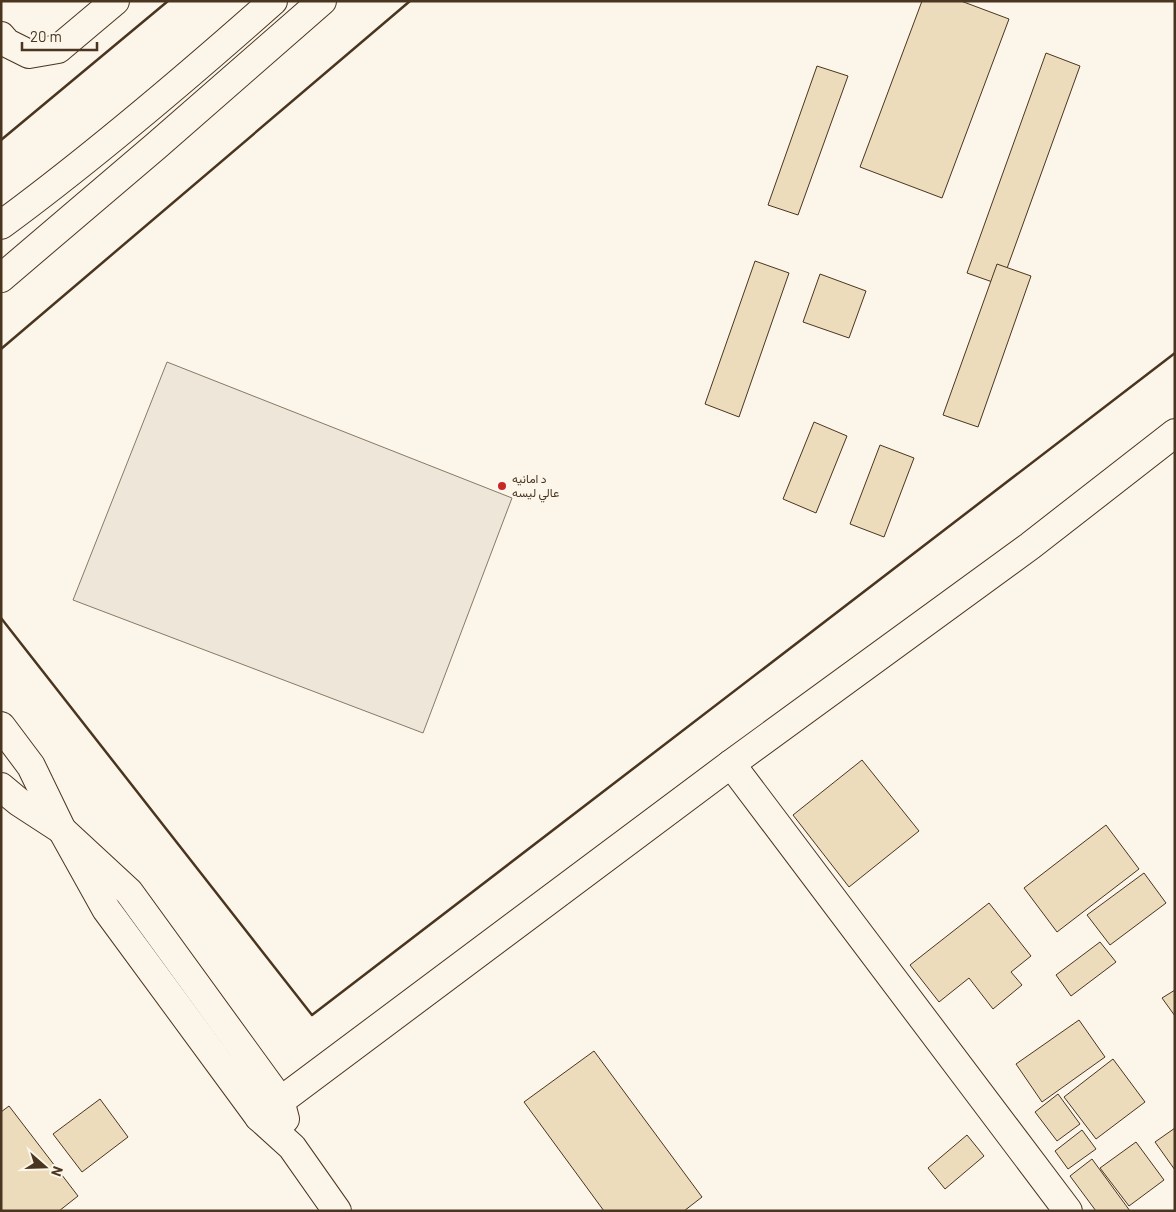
<svg xmlns="http://www.w3.org/2000/svg" width="1176" height="1212" font-family="Barlow,Vazirmatn,sans-serif">
  <rect width="100%" height="100%" fill="#fbf6e9"/>
  <!-- green -->
  <polygon fill="#ede6d9" stroke="#887966" points="167,362 512,498 423,733 73,600"/>
  <!-- building -->
  <g fill="#ecdcbc" stroke="#4a3520">
    <polygon points="922,1 961,1 1009,19 942,198 860,167"/>
    <polygon points="1046,53 1080,66 1001,285 967,273"/>
    <polygon points="817,66 848,76 798,215 768,205"/>
    <polygon points="755,261 789,273 739,417 705,404"/>
    <polygon points="997,264 1031,276 978,427 943,415"/>
    <polygon points="820,274 866,291 849,338 803,322"/>
    <polygon points="814,422 847,436 816,513 783,499"/>
    <polygon points="880,445 914,458 884,537 850,524"/>
    <polygon points="862,760 919,831 849,887 793,815"/>
    <polygon points="1106,825 1139,869 1057,932 1024,888"/>
    <polygon points="1144,873 1166,903 1110,945 1087,915"/>
    <polygon points="989,903 1031,956 1011,972 1022,985 993,1009 969,978 939,1002 910,965"/>
    <polygon points="1100,942 1116,962 1071,996 1056,975"/>
    <polygon points="1175,990 1175,1016 1162,998"/>
    <polygon points="1079,1020 1105,1057 1042,1102 1016,1064"/>
    <polygon points="594,1051 702,1197 684,1211 604,1211 524,1102"/>
    <polygon points="1113,1059 1145,1102 1096,1139 1064,1097"/>
    <polygon points="1058,1094 1080,1124 1057,1141 1035,1112"/>
    <polygon points="100,1099 128,1137 82,1172 53,1134"/>
    <polygon points="9,1106 78,1196 59,1211 1,1211 1,1112"/>
    <polygon points="1175,1128 1175,1170 1155,1142"/>
    <polygon points="1082,1130 1096,1149 1068,1169 1055,1151"/>
    <polygon points="967,1135 984,1156 945,1189 928,1168"/>
    <polygon points="1136,1142 1164,1180 1129,1206 1100,1168"/>
    <polygon points="1092,1159 1130,1211 1096,1211 1070,1176"/>
  </g>
  <g fill="none" stroke-linecap="round" stroke-linejoin="round">
    <!-- minor casing -->
    <g stroke="#4a3520" stroke-width="30">
      <g id="minor">
        <polyline points="1,36 7,43 29,54 58,49 115,1"/>
        <path d="M 1,225 C 96,155 185,79 273,1"/>
        <polyline points="1,278 156,146 322,1"/>
        <polyline points="1,726 31,766 62,830 106,909 259,1117 292,1147 337,1211"/>
        <polyline points="731,764 1068,1211"/>
        <polyline points="1,787 19,802 62,830 129,892 280,1100 285,1119"/>
        <polyline points="259,1117 731,764 1030,546 1175,433"/>
      </g>
    </g>
    <!-- minor -->
    <use href="#minor" stroke="#fbf6e9" stroke-width="28"/>
    <!-- wall -->
    <g stroke="#4a3520" stroke-width="2.5">
      <polyline points="1,140 168,1"/>
      <polyline points="1,349 410,1"/>
      <polyline points="1,618 312,1015 1175,353"/>
    </g>
  </g>
  <!-- markers -->
  <circle fill="#c62828" stroke="#fbf6e9" stroke-width="2" cx="502" cy="486" r="5"/>
  <g text-anchor="middle" stroke-width="4" stroke-linejoin="round" paint-order="stroke">
    <!-- poi labels -->
    <g font-size="12" fill="#4a3520" stroke="#fbf6e9" text-anchor="start">
      <text x="512" y="483">د امانیه<tspan x="512" dy="14">عالي لیسه</tspan></text>
    </g>
  </g>
  <!-- border -->
  <rect width="1176" height="1212" fill="none" stroke="#4a3520" stroke-width="5"/>
  <!-- north arrow -->
  <g transform="translate(45 1167) rotate(110)" stroke="#fbf6e9" stroke-width="4" paint-order="stroke">
  <path d="M0-4L9 19L0 12L-9 19Z" fill="#4a3520"/>
  <text y="-8" font-size="14" font-weight="bold" text-anchor="middle" fill="#4a3520">N</text>
  </g>
  <!-- scale -->
  <path d="M22 42v8h75v-8" fill="none" stroke="#4a3520" stroke-width="2.5"/>
  <text x="30" y="42" font-size="15" fill="#4a3520" stroke="#fbf6e9" stroke-width="4" paint-order="stroke">20 m</text>
</svg>
